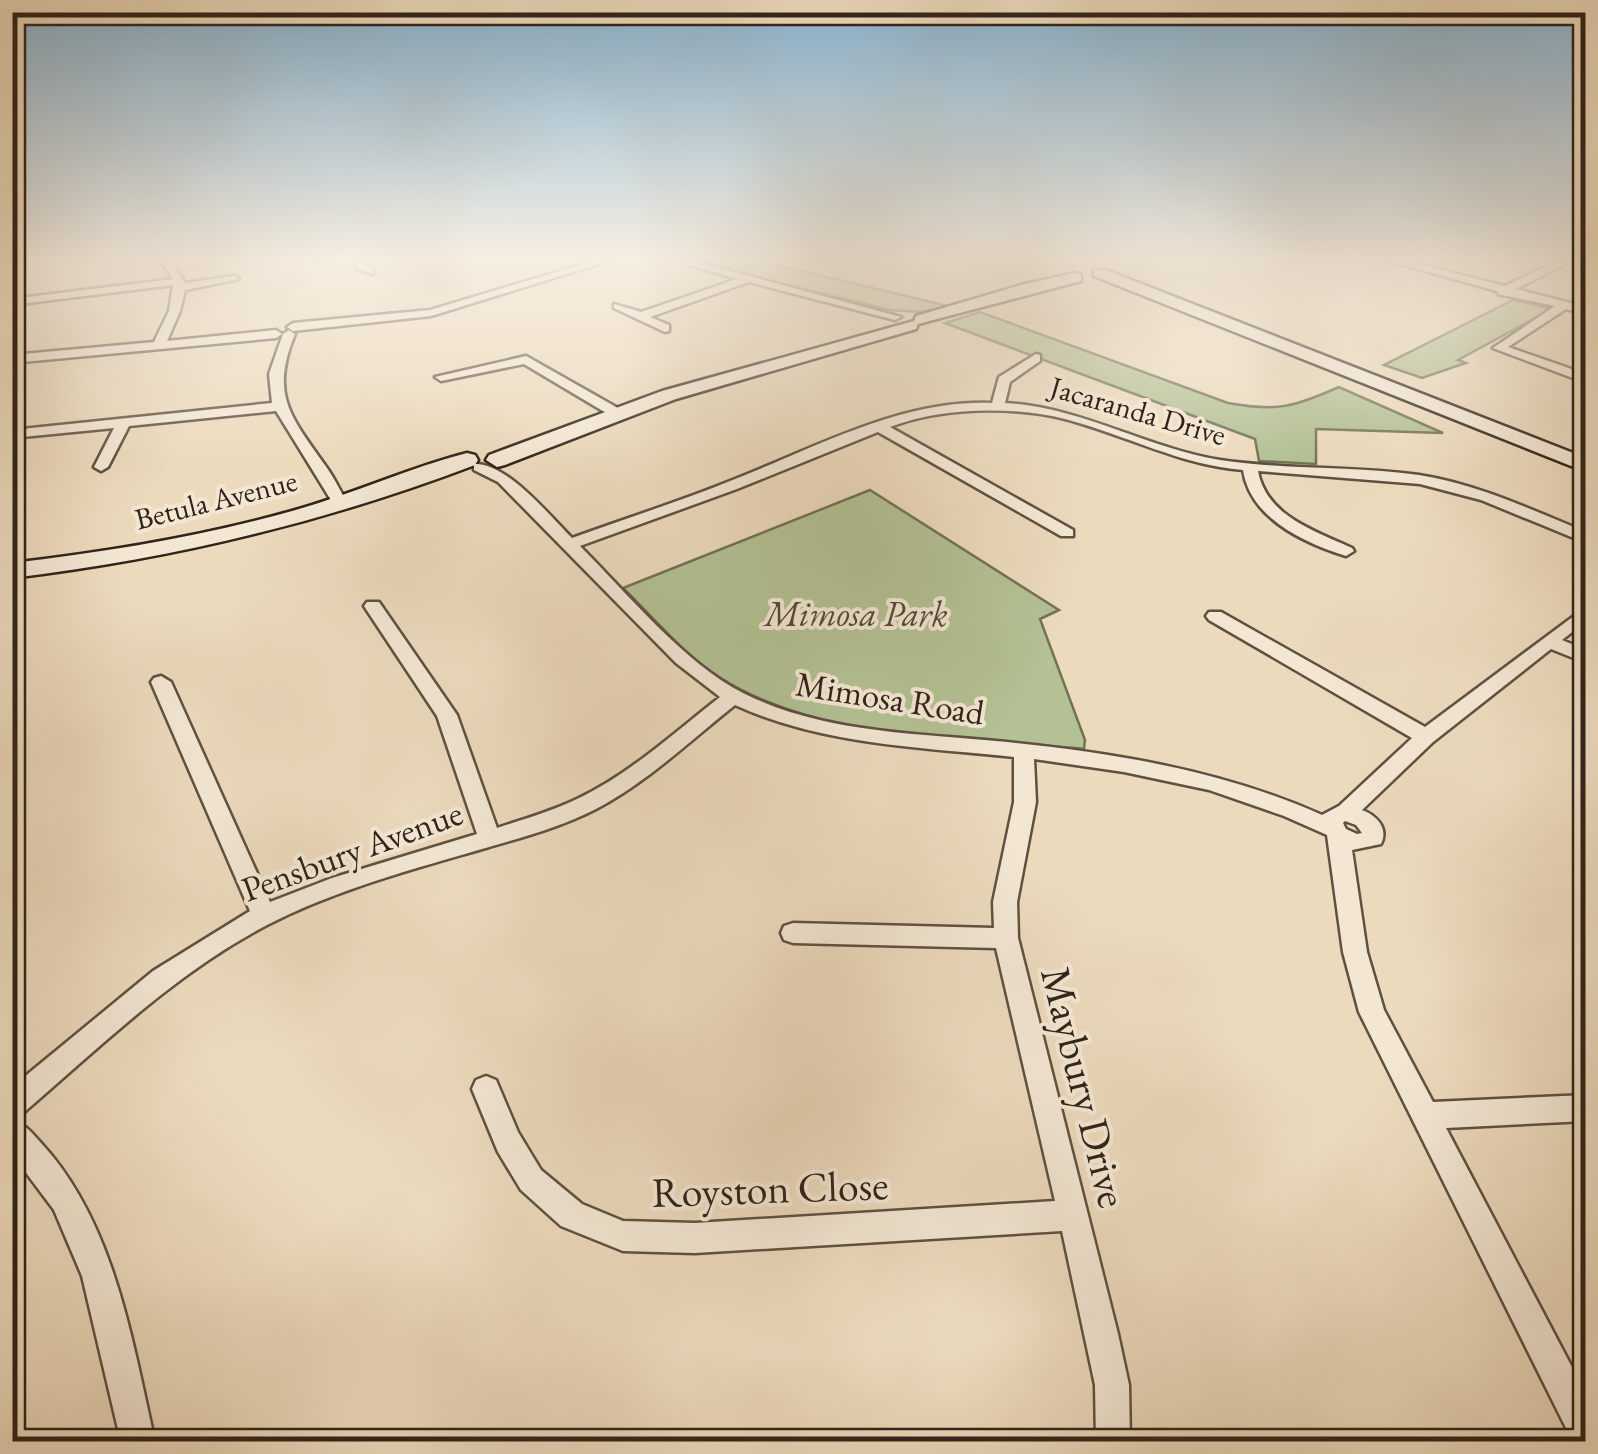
<svg xmlns="http://www.w3.org/2000/svg" width="1598" height="1454" font-family="'EB Garamond',serif">
  <rect width="100%" height="100%" fill="#ecdabd"/>
  <filter id="stains"><feTurbulence type="fractalNoise" baseFrequency=".002" numOctaves="4"/><feColorMatrix values="0 0 0 0 .2 0 0 0 0 .09 0 0 0 0 .02 0 0 0 .5 -.17"/></filter>
  <radialGradient id="worn" r=".72"><stop offset=".6" stop-color="#630" stop-opacity="0"/><stop offset="1" stop-color="#630" stop-opacity=".3"/></radialGradient>
  <!-- green -->
  <g fill="#b3c194" stroke="#727256" stroke-width="2.5">
    <polygon points="683,259 751,259 952,307 920,312 889,310"/>
    <polygon points="1513,300 1552,309 1458,360 1466,363 1422,378 1384,365"/>
    <path d="M 980,312 L 1228,403 C 1277,412 1294,407 1339,387 L 1443,433 L 1316,429 L 1316,464 L 1259,461 L 1255,439 L 945,323 Z"/>
    <path d="M 870,490 L 1059,610 L 1040,619 L 1085,740 L 1084,749 C 967,738 821,742 719,677 C 683,654 654,618 623,588 Z"/>
  </g>
  <g fill="none" stroke-linecap="round" stroke-linejoin="round">
    <!-- street casing -->
    <g stroke="#5f5142" stroke-width="5">
      <g id="street">
        <polygon points="160,259 170,259 185,283 234,276 239,279 185,290 180,311 167,341 276,330 282,334 276,338 12,363 12,355 154,342 169,311 173,285 12,305 12,299 173,279"/>
        <polygon points="357,259 367,259 366,266 373,270 373,274 357,269"/>
        <polygon points="600,259 615,259 431,316 293,331 287,327 293,323 430,310"/>
        <polygon points="670,259 686,259 901,317 895,320 749,282 650,317 669,325 669,331 665,332 614,308 614,304 641,312 737,279"/>
        <polygon points="1382,259 1398,259 1505,286 1562,259 1575,259 1516,289 1586,307 1586,314 1566,309 1508,347 1586,374 1586,383 1493,348 1555,306 1498,294 1497,291"/>
        <path d="M 289,330 L 295,334 C 269,396 292,418 327,468 C 335,479 340,491 347,502 L 344,505 L 334,505 L 276,411 L 129,426 L 108,467 L 101,471 L 94,467 L 114,428 L 12,438 L 12,430 L 272,403 L 269,374 L 283,334 Z"/>
        <path d="M 1036,354 L 1040,355 L 1040,361 L 1010,382 L 1005,403 C 1081,407 1146,448 1220,460 C 1285,470 1353,466 1419,475 C 1477,484 1532,510 1586,532 L 1586,543 L 1481,500 L 1420,484 L 1258,471 C 1266,516 1315,531 1352,548 L 1354,551 L 1346,556 C 1304,543 1250,518 1243,470 C 1180,465 1126,435 1065,419 C 1013,406 941,407 890,427 L 1073,530 L 1073,536 L 1061,536 L 878,432 L 737,489 L 580,546 C 626,592 685,664 743,693 C 821,732 911,733 996,741 C 1108,752 1219,769 1322,815 L 1339,806 L 1412,738 L 1209,620 L 1206,616 L 1209,612 L 1221,612 L 1425,727 L 1586,607 L 1586,621 L 1562,640 L 1586,650 L 1586,663 L 1551,649 L 1433,742 L 1362,810 C 1376,815 1389,828 1381,844 L 1352,850 L 1367,952 L 1384,1010 L 1433,1102 L 1586,1095 L 1586,1121 L 1446,1128 L 1586,1394 L 1586,1442 L 1573,1442 L 1359,1012 L 1343,952 L 1327,835 L 1284,816 L 1209,790 L 1124,772 L 1034,759 L 1036,802 L 1017,902 L 1018,938 L 1118,1334 L 1129,1385 L 1130,1442 L 1096,1442 L 1095,1385 L 1062,1231 L 695,1253 L 623,1251 L 561,1226 L 521,1190 L 498,1152 L 472,1089 L 476,1080 L 486,1076 L 496,1080 L 518,1132 L 541,1170 L 582,1204 L 623,1221 L 695,1223 L 1055,1201 L 996,948 L 793,943 L 784,940 L 781,933 L 784,926 L 793,923 L 994,928 L 993,902 L 1014,802 L 1014,757 C 919,747 823,745 735,705 C 690,741 647,782 596,809 C 563,826 524,837 489,847 C 414,869 337,889 267,925 C 175,973 100,1047 22,1114 L 12,1118 L 12,1087 L 153,971 L 250,911 L 151,682 L 154,678 L 161,676 L 171,682 L 270,902 L 332,878 L 477,834 L 437,716 L 364,606 L 367,602 L 379,602 L 457,715 L 497,828 C 524,819 553,811 579,798 C 631,773 675,732 720,697 L 676,663 L 498,482 L 474,470 L 474,464 C 506,462 549,515 572,538 C 624,519 678,502 730,481 C 813,449 901,399 992,403 L 999,377 ZM 1345,821 L 1356,825 L 1362,833 L 1357,834 L 1346,829 L 1343,823 Z"/>
        <polygon points="526,356 623,411 625,414 613,417 524,364 441,381 435,377"/>
        <path d="M 12,1119 C 25,1124 32,1133 41,1143 C 114,1222 132,1340 155,1442 L 121,1442 L 82,1276 L 54,1210 L 12,1154 Z"/>
      </g>
    </g>
    <!-- secondary casing -->
    <g stroke="#302319" stroke-width="5">
      <g id="secondary">
        <polygon points="1094,270 1106,270 1586,458 1586,472 1094,276"/>
        <polygon points="1075,273 1081,275 1081,281 918,324 916,329 676,399 505,465 497,467 486,460 489,455 662,391 914,321 916,316 1025,284"/>
        <path d="M 467,453 L 475,455 L 478,460 L 475,465 C 325,522 172,559 12,578 L 12,563 C 107,552 200,537 292,511 C 351,495 408,468 467,453 Z"/>
      </g>
    </g>
    <!-- street -->
    <use href="#street" fill="#f3e7d4" fill-rule="evenodd"/>
    <!-- secondary -->
    <use href="#secondary" fill="#f3e7d4" fill-rule="evenodd"/>
  </g>
  <!-- sky -->
  <linearGradient id="sky" x2="0" y2="1"><stop stop-color="#89b6d5"/><stop offset="0.56" stop-color="#f6eee1"/><stop offset="1" stop-color="#f6eee1" stop-opacity="0"/></linearGradient>
  <rect width="1598" height="462" fill="url(#sky)"/>
  <g text-anchor="middle" stroke-width="8" stroke-linejoin="round" paint-order="stroke">
    <!-- far-street labels -->
    <g font-size="30" fill="#302319" stroke="#f3e7d4">
      <text transform="translate(1138 411) rotate(16)" y="10">Jacaranda Drive</text>
      <text transform="translate(216 500) rotate(-14)" y="10">Betula Avenue</text>
    </g>
    <!-- park labels -->
    <g font-size="35" font-style="italic" fill="#514a38" stroke="#f3e7d4">
      <text x="856" y="626">Mimosa Park</text>
    </g>
    <!-- street labels -->
    <g font-size="35" fill="#302319" stroke="#f3e7d4">
      <text transform="translate(890 698) rotate(9)" y="12">Mimosa Road</text>
      <text transform="translate(352 851) rotate(-20)" y="12">Pensbury Avenue</text>
    </g>
    <!-- near-street labels -->
    <g font-size="42" fill="#302319" stroke="#f3e7d4">
      <text transform="translate(1085 1087) rotate(76)" y="15">Maybury Drive</text>
      <text transform="translate(770 1188) rotate(-2)" y="15">Royston Close</text>
    </g>
  </g>
  <!-- margin -->
  <rect width="1598" height="1454" fill="none" stroke="#ecdabd" stroke-width="50"/>
  <rect x="15" y="15" width="1568" height="1424" fill="none" stroke="#302319" stroke-width="5"/>
  <rect x="25" y="25" width="1548" height="1404" fill="none" stroke="#302319" stroke-width="2.5"/>
  <rect width="100%" height="100%" filter="url(#stains)"/>
  <rect width="100%" height="100%" fill="url(#worn)"/>
</svg>
